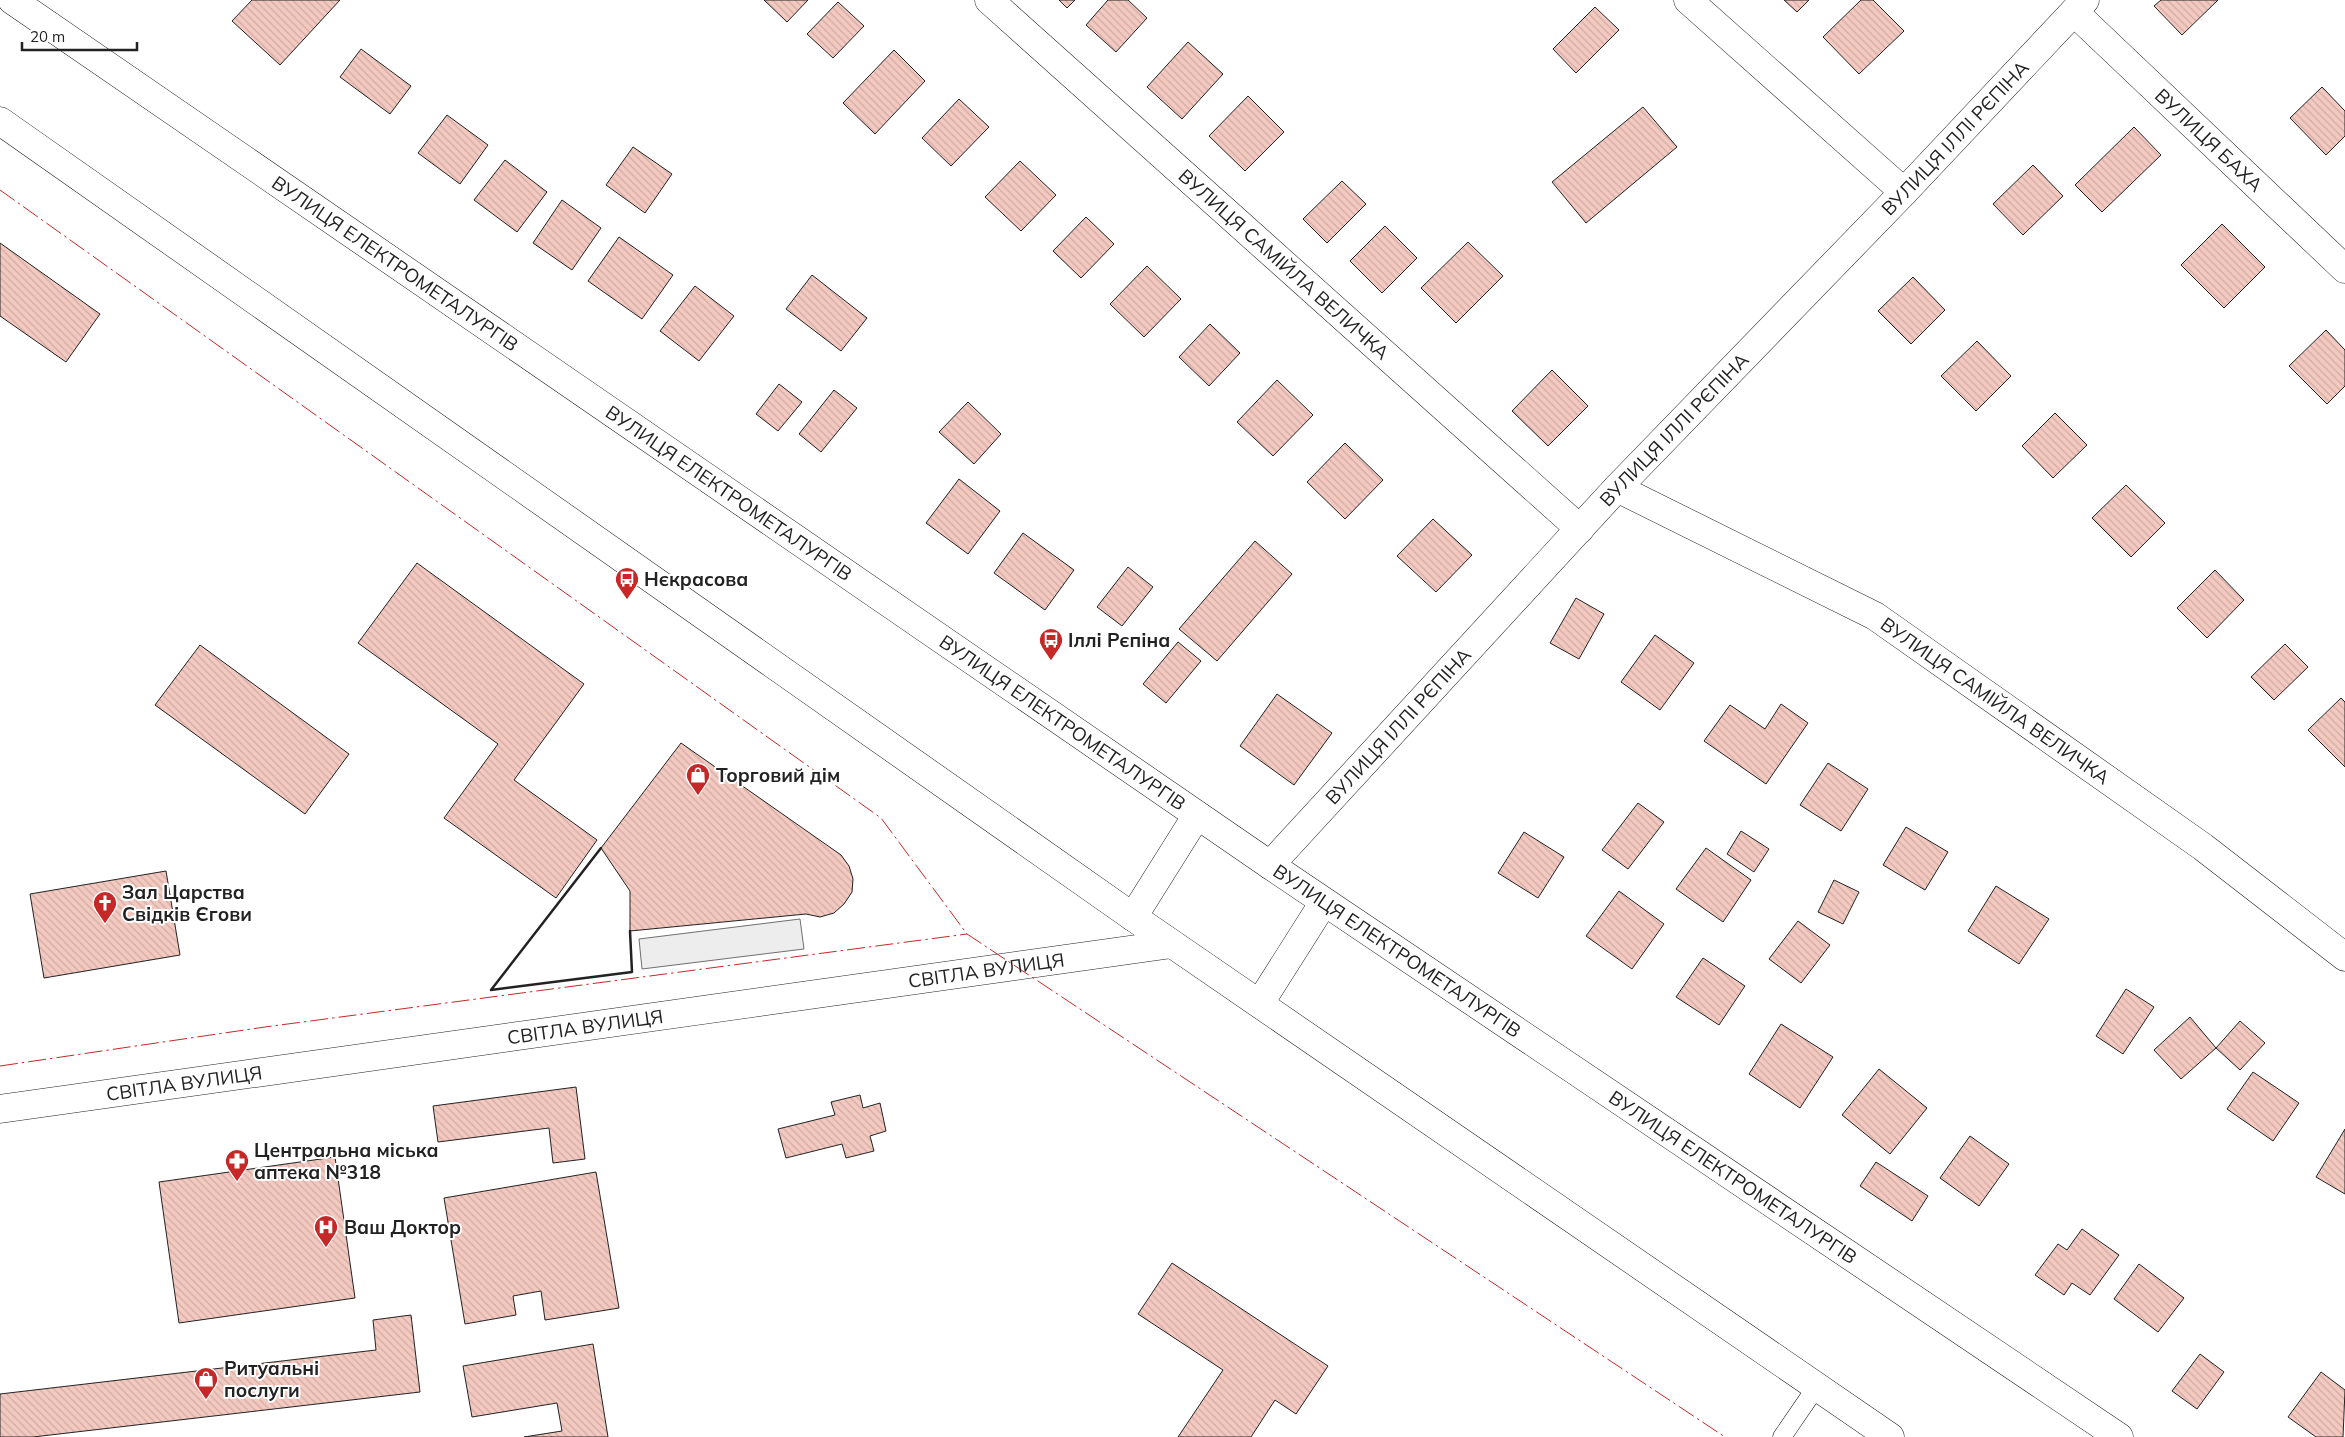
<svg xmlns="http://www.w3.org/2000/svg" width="2345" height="1437" font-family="Mulish,sans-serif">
  <defs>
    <pattern id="building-back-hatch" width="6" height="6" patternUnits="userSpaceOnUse" patternTransform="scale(1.25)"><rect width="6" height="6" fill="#f3c9c0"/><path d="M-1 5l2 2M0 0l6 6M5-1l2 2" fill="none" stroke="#d0aca5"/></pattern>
  </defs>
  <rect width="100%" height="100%" fill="#fff"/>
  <!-- parking -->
  <polygon fill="#ededed" stroke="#6f6f6f" points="800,919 804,949 642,969 639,939"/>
  <!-- building -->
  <g fill="url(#building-back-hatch)" stroke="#222">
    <polygon points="252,0 340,0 280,65 232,21"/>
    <polygon points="764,0 808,0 787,22"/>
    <polygon points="1059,0 1075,0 1067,8"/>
    <polygon points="1108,0 1128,0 1147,18 1116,52 1086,25"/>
    <polygon points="1784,0 1809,0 1797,12"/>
    <polygon points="1861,0 1873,0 1904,31 1859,74 1823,37"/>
    <polygon points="2161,0 2218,0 2182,35 2154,6"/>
    <polygon points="838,2 864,26 833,58 807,34"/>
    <polygon points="1595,7 1619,30 1576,73 1553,49"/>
    <polygon points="1188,42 1223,74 1182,119 1147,87"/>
    <polygon points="361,49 411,86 390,114 340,77"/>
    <polygon points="894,50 925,81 875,134 843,103"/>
    <polygon points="2322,87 2345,111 2345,136 2326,155 2290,118"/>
    <polygon points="1248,96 1284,132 1245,171 1209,136"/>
    <polygon points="959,99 989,127 951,166 922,138"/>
    <polygon points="1643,107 1677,147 1586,223 1552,182"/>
    <polygon points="447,115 488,145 460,184 418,153"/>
    <polygon points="2134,127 2161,155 2102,212 2075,185"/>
    <polygon points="633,147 672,174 645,213 606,185"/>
    <polygon points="505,160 547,192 517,232 474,200"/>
    <polygon points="1020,161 1056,195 1021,231 985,197"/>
    <polygon points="2033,165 2063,196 2023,235 1993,204"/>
    <polygon points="1342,181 1366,204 1327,243 1303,219"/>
    <polygon points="562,200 601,228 572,270 533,243"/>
    <polygon points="1086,217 1114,244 1081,278 1053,251"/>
    <polygon points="2222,224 2265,267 2224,308 2181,265"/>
    <polygon points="1385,226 1417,258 1382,293 1350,261"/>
    <polygon points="619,237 673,275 642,319 588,281"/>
    <polygon points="1468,242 1503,276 1456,323 1421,288"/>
    <polygon points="0,243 100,314 66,362 0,316"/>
    <polygon points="1147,266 1181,299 1144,337 1110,304"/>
    <polygon points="812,275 867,318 841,351 786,309"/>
    <polygon points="1913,277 1945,310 1911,344 1878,311"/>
    <polygon points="695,286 734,316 699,361 660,331"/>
    <polygon points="1210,324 1240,353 1209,386 1179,357"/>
    <polygon points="2326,330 2345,350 2345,386 2327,404 2289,366"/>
    <polygon points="1977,341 2011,376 1976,411 1941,376"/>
    <polygon points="1552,370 1588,406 1548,446 1512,411"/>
    <polygon points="1277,380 1313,415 1273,456 1237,422"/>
    <polygon points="779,384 802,402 778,431 756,414"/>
    <polygon points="834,390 857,408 821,452 799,434"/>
    <polygon points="968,402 1001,434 974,464 939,432"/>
    <polygon points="2055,413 2087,445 2053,478 2022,446"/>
    <polygon points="1345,443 1383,480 1345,519 1307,482"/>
    <polygon points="959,479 1000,511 968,554 926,523"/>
    <polygon points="2126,485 2165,523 2131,557 2092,518"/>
    <polygon points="1433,519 1472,555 1436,592 1397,556"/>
    <polygon points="1023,533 1074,570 1045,610 994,573"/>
    <polygon points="1255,541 1292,574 1217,661 1179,629"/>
    <polygon points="417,563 584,684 514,780 597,840 556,898 444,818 498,744 358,643"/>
    <polygon points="1128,567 1153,587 1122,626 1097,607"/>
    <polygon points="2215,570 2244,600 2207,638 2177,608"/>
    <polygon points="1576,598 1604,614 1579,659 1550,643"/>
    <polygon points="1655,635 1694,663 1660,710 1621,682"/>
    <polygon points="1178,642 1201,661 1166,703 1143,684"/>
    <polygon points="2285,644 2308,667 2274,700 2251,677"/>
    <polygon points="200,645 349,754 305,814 155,705"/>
    <polygon points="1277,694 1332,733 1294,785 1240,746"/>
    <polygon points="2341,698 2345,702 2345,767 2308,730"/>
    <polygon points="1781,704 1808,723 1766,784 1704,741 1730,705 1765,729"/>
    <polygon points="681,743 841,855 849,866 853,879 852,892 844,904 834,913 820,917 806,914 630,931 630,891 601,848"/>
    <polygon points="1828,763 1868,789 1841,831 1800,805"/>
    <polygon points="1638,803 1664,822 1628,869 1602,850"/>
    <polygon points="1906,827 1948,852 1925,890 1883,865"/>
    <polygon points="1741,831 1769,849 1754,872 1727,854"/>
    <polygon points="1524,832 1564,857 1538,898 1498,873"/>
    <polygon points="1706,848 1751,880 1723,922 1676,889"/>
    <polygon points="166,871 180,955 44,978 30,894"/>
    <polygon points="1834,880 1859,892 1843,924 1818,912"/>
    <polygon points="1996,886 2049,919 2019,964 1968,931"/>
    <polygon points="1619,891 1664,924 1632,969 1586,936"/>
    <polygon points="1798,921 1830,945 1801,983 1769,959"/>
    <polygon points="1703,958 1745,986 1719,1025 1676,997"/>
    <polygon points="2126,989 2154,1007 2123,1054 2096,1036"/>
    <polygon points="2190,1017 2216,1048 2181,1079 2154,1050"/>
    <polygon points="2240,1021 2265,1043 2240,1070 2216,1048"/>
    <polygon points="1781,1024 1833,1057 1800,1108 1749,1074"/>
    <polygon points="1879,1069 1927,1108 1890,1154 1842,1115"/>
    <polygon points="2253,1072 2299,1103 2273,1141 2227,1109"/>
    <polygon points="576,1087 585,1159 553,1163 549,1128 438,1142 433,1106"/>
    <polygon points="860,1095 863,1108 880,1103 886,1131 870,1136 874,1151 846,1158 842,1144 786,1158 778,1129 835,1115 831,1102"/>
    <polygon points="2345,1129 2345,1194 2316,1177"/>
    <polygon points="1970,1136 2009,1164 1979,1206 1940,1178"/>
    <polygon points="335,1157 355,1298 179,1323 159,1182"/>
    <polygon points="1876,1162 1928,1196 1912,1221 1860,1186"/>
    <polygon points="596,1172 619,1308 545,1320 541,1291 513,1296 516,1315 465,1324 444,1198"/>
    <polygon points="2082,1229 2119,1255 2090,1295 2072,1283 2064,1295 2035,1275 2058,1244 2067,1250"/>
    <polygon points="1172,1263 1328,1366 1296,1414 1275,1400 1251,1437 1178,1437 1223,1370 1138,1314"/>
    <polygon points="2139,1264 2184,1298 2158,1332 2114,1299"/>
    <polygon points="411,1315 420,1392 33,1437 0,1437 0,1394 376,1350 373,1320"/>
    <polygon points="593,1344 608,1437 524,1437 562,1431 557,1403 472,1417 463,1366"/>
    <polygon points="2200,1354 2224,1372 2197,1409 2172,1391"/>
    <polygon points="2321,1372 2345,1390 2343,1437 2316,1437 2288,1417"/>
  </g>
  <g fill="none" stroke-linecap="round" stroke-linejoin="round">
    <!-- lane casing -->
    <g stroke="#222" stroke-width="19">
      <polyline id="lane" points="1782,1437 1817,1386"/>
    </g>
    <!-- street casing -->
    <g stroke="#222" stroke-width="29">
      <g id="street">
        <path id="s1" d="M 989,0 L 1580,529"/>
        <polyline points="1688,0 1904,192"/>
        <path id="s2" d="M 2074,12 L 2345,269"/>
        <path id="s3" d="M 1617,488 L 1875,616 L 2203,847 L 2345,957"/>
      </g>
    </g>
    <!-- secondary casing -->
    <g stroke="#222" stroke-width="29">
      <g id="secondary">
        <path id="s4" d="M 12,0 L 1270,865 L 2119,1437"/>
        <polyline points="0,121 1133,917 1890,1437"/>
        <path id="s5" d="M 1270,865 L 1617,488 L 1904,192 L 2085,0"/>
        <polyline points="1133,917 1197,815"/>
        <polyline points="1260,1003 1324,902"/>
        <path id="s6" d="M 0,1109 L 1172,944"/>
      </g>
    </g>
    <!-- lane -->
    <use href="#lane" stroke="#fff" stroke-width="18"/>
    <!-- street -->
    <use href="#street" stroke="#fff" stroke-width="28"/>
    <!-- secondary -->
    <use href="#secondary" stroke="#fff" stroke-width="28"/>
    <!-- wall -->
    <polyline stroke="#222" stroke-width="2.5" points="601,848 491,990 632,972 630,931"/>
    <!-- power -->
    <g stroke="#c62828" stroke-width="1" stroke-dasharray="18 4 2.5 4" stroke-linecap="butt">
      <polyline points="0,190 881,818 967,934 1725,1437"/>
      <polyline points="0,1066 265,1027 967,934"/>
    </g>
  </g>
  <!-- icons -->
  <defs>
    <g id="bus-pin" transform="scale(1.25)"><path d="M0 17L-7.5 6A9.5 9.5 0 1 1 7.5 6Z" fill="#c62828" stroke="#fff"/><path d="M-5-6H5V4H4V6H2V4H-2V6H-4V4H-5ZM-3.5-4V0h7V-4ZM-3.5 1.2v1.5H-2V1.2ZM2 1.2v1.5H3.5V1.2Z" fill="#fff"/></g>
    <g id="shop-pin" transform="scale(1.25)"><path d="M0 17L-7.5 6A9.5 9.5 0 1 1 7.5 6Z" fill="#c62828" stroke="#fff"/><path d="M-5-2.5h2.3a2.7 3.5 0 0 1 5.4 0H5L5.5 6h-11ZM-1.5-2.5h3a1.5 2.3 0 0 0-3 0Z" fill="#fff"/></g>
    <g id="church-pin" transform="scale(1.25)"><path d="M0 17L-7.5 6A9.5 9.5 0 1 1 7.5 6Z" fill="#c62828" stroke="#fff"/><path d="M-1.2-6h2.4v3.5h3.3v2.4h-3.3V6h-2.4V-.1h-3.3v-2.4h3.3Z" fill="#fff"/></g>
    <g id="pharmacy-pin" transform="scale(1.25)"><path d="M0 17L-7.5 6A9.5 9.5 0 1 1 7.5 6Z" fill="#c62828" stroke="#fff"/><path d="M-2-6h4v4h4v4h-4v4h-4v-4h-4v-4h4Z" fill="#fff"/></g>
    <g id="hospital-pin" transform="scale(1.25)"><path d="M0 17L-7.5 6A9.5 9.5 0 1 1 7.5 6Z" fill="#c62828" stroke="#fff"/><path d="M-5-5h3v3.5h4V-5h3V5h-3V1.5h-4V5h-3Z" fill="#fff"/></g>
  </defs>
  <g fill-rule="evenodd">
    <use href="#bus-pin" x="627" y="579"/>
    <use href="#bus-pin" x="1051" y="640"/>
    <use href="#shop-pin" x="698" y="775"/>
    <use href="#church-pin" x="105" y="903"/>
    <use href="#pharmacy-pin" x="237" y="1161"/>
    <use href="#hospital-pin" x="326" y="1227"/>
    <use href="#shop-pin" x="206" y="1379"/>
  </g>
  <g text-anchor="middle" stroke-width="4" stroke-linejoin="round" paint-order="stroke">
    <!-- street labels -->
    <g font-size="19" fill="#222" stroke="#fff">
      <text dy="7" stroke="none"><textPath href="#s5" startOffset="999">ВУЛИЦЯ ІЛЛІ РЄПІНА</textPath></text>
      <text dy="7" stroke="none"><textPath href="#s2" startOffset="186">ВУЛИЦЯ БАХА</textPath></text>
      <text dy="7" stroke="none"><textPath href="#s4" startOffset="465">ВУЛИЦЯ ЕЛЕКТРОМЕТАЛУРГІВ</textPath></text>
      <text dy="7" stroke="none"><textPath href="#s1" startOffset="396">ВУЛИЦЯ САМІЙЛА ВЕЛИЧКА</textPath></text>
      <text dy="7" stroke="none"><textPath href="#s5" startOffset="594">ВУЛИЦЯ ІЛЛІ РЄПІНА</textPath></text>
      <text dy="7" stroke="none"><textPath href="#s4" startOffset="870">ВУЛИЦЯ ЕЛЕКТРОМЕТАЛУРГІВ</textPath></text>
      <text dy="7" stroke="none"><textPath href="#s3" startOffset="435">ВУЛИЦЯ САМІЙЛА ВЕЛИЧКА</textPath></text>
      <text dy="7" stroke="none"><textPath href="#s4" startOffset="1275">ВУЛИЦЯ ЕЛЕКТРОМЕТАЛУРГІВ</textPath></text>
      <text dy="7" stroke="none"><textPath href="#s5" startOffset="189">ВУЛИЦЯ ІЛЛІ РЄПІНА</textPath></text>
      <text dy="7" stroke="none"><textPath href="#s4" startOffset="1680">ВУЛИЦЯ ЕЛЕКТРОМЕТАЛУРГІВ</textPath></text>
      <text dy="7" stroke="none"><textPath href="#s6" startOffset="996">СВІТЛА ВУЛИЦЯ</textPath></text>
      <text dy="7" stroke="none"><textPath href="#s6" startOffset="591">СВІТЛА ВУЛИЦЯ</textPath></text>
      <text dy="7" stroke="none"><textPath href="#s6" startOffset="186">СВІТЛА ВУЛИЦЯ</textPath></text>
      <text dy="7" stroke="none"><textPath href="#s4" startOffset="2085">ВУЛИЦЯ ЕЛЕКТРОМЕТАЛУРГІВ</textPath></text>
    </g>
    <!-- poi labels -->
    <g font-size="19" font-weight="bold" fill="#222" stroke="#fff" text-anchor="start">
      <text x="644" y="586">Нєкрасова</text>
      <text x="1068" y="647">Іллі Рєпіна</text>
      <text x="716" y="782">Торговий дім</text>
      <text x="122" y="899">Зал Царства<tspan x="122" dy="22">Свідків Єгови</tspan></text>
      <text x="254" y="1157">Центральна міська<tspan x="254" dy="22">аптека №318</tspan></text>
      <text x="344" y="1234">Ваш Доктор</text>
      <text x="224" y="1375">Ритуальні<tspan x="224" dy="22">послуги</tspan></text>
    </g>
  </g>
  <!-- scale -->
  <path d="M22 42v8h115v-8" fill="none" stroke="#222222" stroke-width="2.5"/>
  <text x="30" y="42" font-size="15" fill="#222222" stroke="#ffffff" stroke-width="4" paint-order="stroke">20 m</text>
</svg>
